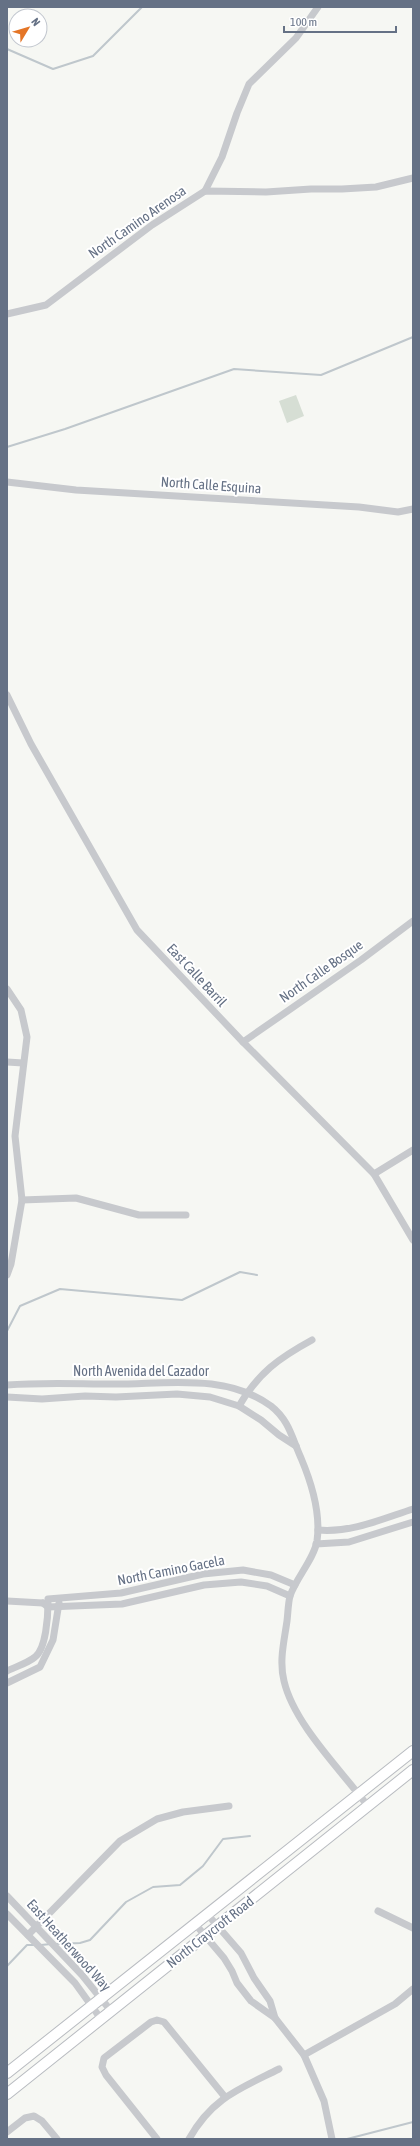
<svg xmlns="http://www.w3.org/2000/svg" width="420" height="2146" font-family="'Asap Condensed',sans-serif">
  <rect width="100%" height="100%" fill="#f6f7f3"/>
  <!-- garden -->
  <polygon fill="#d6ded4" points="296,395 304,416 287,423 279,401"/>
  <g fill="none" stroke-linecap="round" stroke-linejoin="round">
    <!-- stream -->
    <g stroke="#bfc7cc" stroke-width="2">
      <polyline points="7,49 53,69 93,56 142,7"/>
      <polyline points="7,447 65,429 234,369 321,375 413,337"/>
      <polyline points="7,1331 20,1306 60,1289 182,1300 240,1272 257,1275"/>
      <polyline points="55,1944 80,1943 90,1940 126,1902 153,1887 180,1885 203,1866 223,1839 250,1836"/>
      <polyline points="41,1945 51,1944"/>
      <polyline points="7,1966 27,1945 35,1945"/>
      <polyline points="347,2139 413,2122"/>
    </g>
    <!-- secondary casing -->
    <g stroke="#b9bcc1" stroke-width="12">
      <g id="secondary">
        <polyline points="7,2073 413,1751"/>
        <polyline points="7,2094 413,1770"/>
      </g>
    </g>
    <!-- minor -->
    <g stroke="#c7c9cd" stroke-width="7">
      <polyline points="205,191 222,157 237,113 249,84 296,38 318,7"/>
      <polyline points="7,314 46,305 152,225 205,191 266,192 311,189 342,189 376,187 413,178"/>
      <polyline points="7,482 76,490 359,507 398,512 413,509"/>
      <polyline points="7,695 31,744 137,930 243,1042 374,1174 413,1240"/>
      <polyline points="7,989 21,1010 27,1037 15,1136 22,1200 11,1264 7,1275"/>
      <polyline points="243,1042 361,960 413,921"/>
      <polyline points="7,1062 23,1063"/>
      <polyline points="374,1174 413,1150"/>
      <polyline points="22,1200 76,1198 139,1215 186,1215"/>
      <path d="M 7,1385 C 43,1382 78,1384 115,1384 C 167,1384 226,1373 271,1406 C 289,1420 292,1438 301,1458 C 312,1484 321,1513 317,1541 C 314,1559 296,1578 290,1596 C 288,1604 288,1613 287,1621 C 284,1642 279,1661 284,1681 C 294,1724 341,1770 367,1805"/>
      <polyline points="7,1397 42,1399 85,1396 116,1397 177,1394 210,1397 239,1406 261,1420 279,1435 296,1446"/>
      <path d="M 239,1406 C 258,1373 279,1358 312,1340"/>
      <path d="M 318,1530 C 351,1533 382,1519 413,1509"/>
      <polyline points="316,1544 349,1542 413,1522"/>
      <polyline points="48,1599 121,1593 203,1574 243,1570 271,1575 295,1585"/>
      <polyline points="7,1601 43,1603"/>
      <polyline points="43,1603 48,1607 122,1604 204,1585 241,1582 267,1586 290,1596"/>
      <path d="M 7,1671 C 15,1667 28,1663 35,1657 C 46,1649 48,1616 48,1603"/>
      <polyline points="7,1683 40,1667 53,1640 59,1603"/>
      <polyline points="7,1896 82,1975 111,2011"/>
      <polyline points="378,1911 413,1928"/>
      <polyline points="7,1914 75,1983 101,2019"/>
      <polyline points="208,1915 241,1953 254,1978 270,2001 275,2018 304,2055 324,2101 332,2139"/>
      <polyline points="196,1925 224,1958 232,1971 237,1983 251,2001 275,2018"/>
      <polyline points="28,1935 120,1841 157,1819 183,1812 229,1806"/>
      <polyline points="304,2055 395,2004 413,1989"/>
      <polyline points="7,2132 25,2118 34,2116 42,2121 57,2139"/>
      <polyline points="157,2139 106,2075 102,2067 104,2058 151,2022 157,2020 164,2022 225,2097"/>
      <path d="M 189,2139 C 212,2098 239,2089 279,2069"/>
    </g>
    <!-- secondary -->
    <use href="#secondary" stroke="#fff" stroke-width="10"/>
  </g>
  <g text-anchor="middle" stroke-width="4" stroke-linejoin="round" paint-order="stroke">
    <!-- street labels -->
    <g font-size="14" fill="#657185" stroke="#fff">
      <text transform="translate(137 222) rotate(-35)" y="5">North Camino Arenosa</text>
      <text transform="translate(211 485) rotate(4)" y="5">North Calle Esquina</text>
      <text transform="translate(321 971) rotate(-35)" y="5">North Calle Bosque</text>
      <text transform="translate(197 975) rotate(47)" y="5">East Calle Barril</text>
      <text x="141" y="1376">North Avenida del Cazador</text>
      <text transform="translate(171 1570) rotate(-11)" y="5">North Camino Gacela</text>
      <text transform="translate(210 1932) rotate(-38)" y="5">North Craycroft Road</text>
      <text transform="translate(69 1945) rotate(48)" y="5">East Heatherwood Way</text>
    </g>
  </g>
  <!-- border -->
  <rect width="420" height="2146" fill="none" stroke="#657185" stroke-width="16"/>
  <!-- north arrow -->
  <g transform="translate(28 28) rotate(52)"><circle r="19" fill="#ffffff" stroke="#c1c6ce"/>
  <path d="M0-3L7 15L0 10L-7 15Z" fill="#e47526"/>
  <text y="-6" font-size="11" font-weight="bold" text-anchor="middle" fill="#657185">N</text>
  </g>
  <!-- scale -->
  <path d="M284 26v6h112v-6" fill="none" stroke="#657185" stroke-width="2"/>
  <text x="290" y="26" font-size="12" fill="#657185" stroke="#ffffff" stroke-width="3" paint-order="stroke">100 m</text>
</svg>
